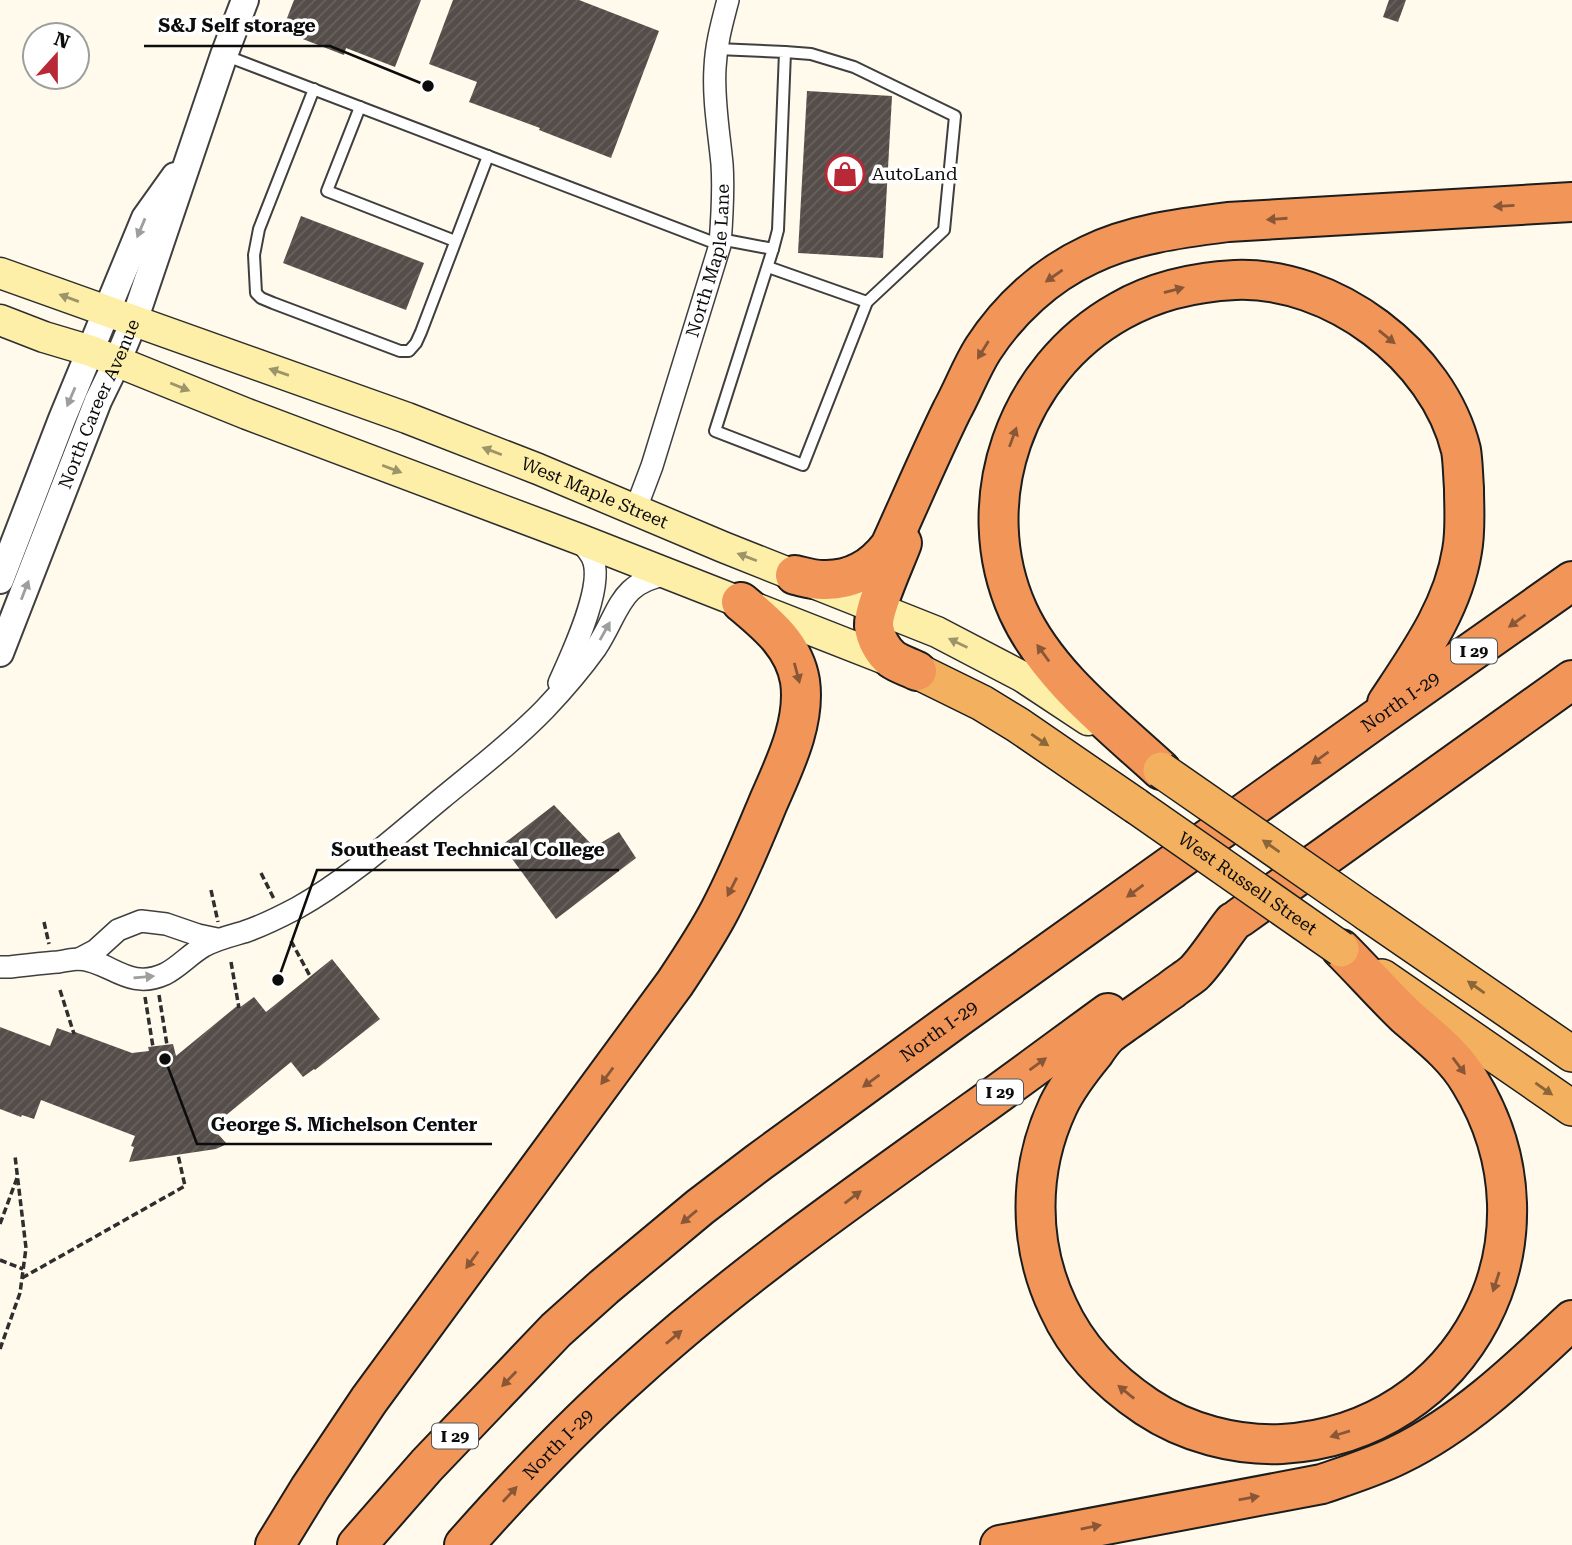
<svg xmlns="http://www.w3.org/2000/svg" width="1572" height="1545" font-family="'Roboto Serif',serif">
  <defs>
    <pattern id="building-hatch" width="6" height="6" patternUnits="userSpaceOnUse" patternTransform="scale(1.75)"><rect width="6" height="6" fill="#554d49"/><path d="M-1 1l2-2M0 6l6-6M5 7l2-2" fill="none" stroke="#68625f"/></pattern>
  </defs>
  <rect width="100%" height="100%" fill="#fffaec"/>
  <!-- building -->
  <g fill="url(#building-hatch)">
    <polygon points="294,0 421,0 395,67 346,48 344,55 282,31"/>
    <polygon points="453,0 579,0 659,31 611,158 539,130 540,128 469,102 477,82 429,64"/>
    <polygon points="1389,0 1406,0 1398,22 1383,17"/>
    <polygon points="807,91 892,96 883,258 798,253"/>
    <polygon points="301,216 424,263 406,310 283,263"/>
    <polygon points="554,805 594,847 619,832 636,858 556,919 502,845"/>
    <polygon points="332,959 380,1019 315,1070 314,1069 303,1077 291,1062 214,1125 220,1132 218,1134 227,1144 216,1149 129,1162 134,1147 131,1146 135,1136 41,1100 34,1119 22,1115 21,1117 0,1109 0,1027 50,1046 57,1028 74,1034 75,1032 132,1053 149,1051 148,1047 173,1044 176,1056 237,1006 239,1008 254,997 266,1012"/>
  </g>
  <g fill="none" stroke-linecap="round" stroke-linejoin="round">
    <!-- service casing -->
    <g stroke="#3f3f3f" stroke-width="14">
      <g id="service">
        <polyline points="717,49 785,52 778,230 773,249 720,239"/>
        <polyline points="224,55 720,245"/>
        <polyline points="314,89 259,229 254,255 256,293 261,298 273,303 400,351 409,351 416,343 421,332 488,156"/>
        <polyline points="360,107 327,191 455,241"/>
        <polyline points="773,249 715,431 803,465 867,302 944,230 955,116 854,67 811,54 785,52"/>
        <polyline points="768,267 867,302"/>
      </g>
    </g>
    <!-- minor casing -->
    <g stroke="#3f3f3f" stroke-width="24">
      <g id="minor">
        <path id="s1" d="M 635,511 L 652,466 L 720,245 C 722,218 724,191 722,164 C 719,132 713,100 715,68 C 716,44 722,23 728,0"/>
        <path d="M 559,683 C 571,656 606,584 592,557 C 589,551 583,545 579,539"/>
        <polyline points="79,959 96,950 118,930 141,921 166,924 198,935 217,939"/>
        <path d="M 0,967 L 10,967 C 26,965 42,963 58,962 C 65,961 72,959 79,959 C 111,961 128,991 165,974 C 179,967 190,954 204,946 C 217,939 230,936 244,932 C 262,926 280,917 297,908 C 349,879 395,837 441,799 C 476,770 513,742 545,709 C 563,690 581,669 596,648 C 621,610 618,582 670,574"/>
      </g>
    </g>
    <!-- tertiary casing -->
    <g stroke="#3f3f3f" stroke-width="30">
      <g id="tertiary">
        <polyline points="0,580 62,419 145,218 175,176"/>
        <path id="s2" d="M 0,653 L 98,401 L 117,362 L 134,321 L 224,55 L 245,0"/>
      </g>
    </g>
    <!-- secondary casing -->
    <g stroke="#2e2e2e" stroke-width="33">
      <g id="secondary">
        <path id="s3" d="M 0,273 L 407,418 L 538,469 L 723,547 L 937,632 L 1023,677 L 1088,720"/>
        <polyline points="0,320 44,337 91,351 247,414 579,539 898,664"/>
      </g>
    </g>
    <!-- trunk casing -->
    <g stroke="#1d1d1d" stroke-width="38">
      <g id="trunk">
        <polyline points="917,671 982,703 1018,725 1136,806"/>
        <polyline points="1367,913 1572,1054"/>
        <polyline points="1382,977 1572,1108"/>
      </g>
    </g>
    <!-- motorway casing -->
    <g stroke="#1d1d1d" stroke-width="42">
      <g id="motorway">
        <path d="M 902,543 C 895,562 873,608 874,626 C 875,638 883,652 892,659 C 899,664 909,667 917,671"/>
        <path d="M 795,575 C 804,577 813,580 823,580 C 852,581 873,568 890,546 C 911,500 930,455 952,410 C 963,390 971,368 983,349 C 1009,309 1046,275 1089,255 C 1132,234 1181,228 1228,222 L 1572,202"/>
        <path d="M 1161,770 C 1110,723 1047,675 1018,611 C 969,502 1016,369 1120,311 C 1155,291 1194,282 1235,280 C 1332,276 1438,355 1461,450 C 1463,462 1463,476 1464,488 C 1464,509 1466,530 1462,551 C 1453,608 1418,656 1387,703"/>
        <polyline points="1239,918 1572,680"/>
        <path d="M 1233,922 C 1221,937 1207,960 1194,973 C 1187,979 1178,984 1171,990 C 1155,1001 1140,1012 1124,1023 C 1119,1027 1112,1031 1107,1036 C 1102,1041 1098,1047 1094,1053 C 1080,1070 1067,1087 1058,1106 C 1028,1170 1028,1244 1058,1307 C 1077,1349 1108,1381 1147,1407 C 1186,1433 1236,1446 1282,1444 C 1466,1433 1566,1239 1470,1082 C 1454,1055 1430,1037 1406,1016 C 1384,995 1363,971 1341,949"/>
        <path d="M 275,1545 L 310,1488 L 369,1400 L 675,983 C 691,959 707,935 720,910 C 738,876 753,839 768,803 C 784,766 806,723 800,681 C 794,645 767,624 741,602"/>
        <path id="s4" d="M 357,1545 L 427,1465 L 556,1330 L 604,1287 L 700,1207 L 759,1162 L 957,1018 L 1376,719 L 1572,581"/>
        <path id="s5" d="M 464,1545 C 518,1484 574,1425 635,1371 C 741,1275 859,1193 975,1110 C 1020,1078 1064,1045 1108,1013"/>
        <path d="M 1000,1545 L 1322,1484 C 1348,1475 1374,1467 1398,1455 C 1464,1423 1519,1370 1572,1320"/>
      </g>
    </g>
    <!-- path -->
    <g stroke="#2e2e2e" stroke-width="3.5" stroke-dasharray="7 3.5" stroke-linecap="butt">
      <polyline points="261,873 274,899"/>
      <polyline points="211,890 218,922"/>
      <polyline points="44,922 49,944"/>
      <polyline points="291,941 310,976"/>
      <polyline points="231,962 239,1008"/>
      <polyline points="60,990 74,1034"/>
      <polyline points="159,995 167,1045"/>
      <polyline points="145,997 153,1047"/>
      <polyline points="0,1224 17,1178"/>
      <polyline points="0,1260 23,1269"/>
      <polyline points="22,1278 185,1186 178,1155"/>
      <polyline points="0,1349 20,1293 26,1248 15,1156"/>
    </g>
    <!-- service -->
    <use href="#service" stroke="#fff" stroke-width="10"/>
    <!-- minor -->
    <use href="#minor" stroke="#fff" stroke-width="21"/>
    <!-- tertiary -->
    <use href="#tertiary" stroke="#fff" stroke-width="26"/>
    <!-- secondary -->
    <use href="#secondary" stroke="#fdefa8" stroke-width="30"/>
    <!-- trunk -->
    <use href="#trunk" stroke="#f3b05e" stroke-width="35"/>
    <!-- motorway -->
    <use href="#motorway" stroke="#f19558" stroke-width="38"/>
    <!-- trunk-bridge casing -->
    <g stroke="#1d1d1d" stroke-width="38" stroke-linecap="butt">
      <g id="trunk-bridge">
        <polyline points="1161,770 1367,913"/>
        <path id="s6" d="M 1136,806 L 1341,949"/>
      </g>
    </g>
    <!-- trunk-bridge -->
    <use href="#trunk-bridge" stroke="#f3b05e" stroke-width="35"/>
  </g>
  <!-- one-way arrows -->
  <defs><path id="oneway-solid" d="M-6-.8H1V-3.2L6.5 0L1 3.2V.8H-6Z" transform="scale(1.75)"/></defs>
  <g fill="#8a5736">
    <use href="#oneway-solid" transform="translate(1504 206) rotate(177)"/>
    <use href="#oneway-solid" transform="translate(1277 219) rotate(176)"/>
    <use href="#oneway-solid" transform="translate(1054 276) rotate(145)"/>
    <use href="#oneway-solid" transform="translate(1174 290) rotate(-15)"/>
    <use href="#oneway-solid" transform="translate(1387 337) rotate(39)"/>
    <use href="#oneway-solid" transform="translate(983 350) rotate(122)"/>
    <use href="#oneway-solid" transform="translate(1013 437) rotate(-70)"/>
    <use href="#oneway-solid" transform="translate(1517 621) rotate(144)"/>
    <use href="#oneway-solid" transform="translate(1043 653) rotate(-126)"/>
    <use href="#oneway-solid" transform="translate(797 673) rotate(75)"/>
    <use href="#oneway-solid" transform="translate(1320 758) rotate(144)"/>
    <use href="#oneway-solid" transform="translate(732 887) rotate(117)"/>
    <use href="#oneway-solid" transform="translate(1135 891) rotate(144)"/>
    <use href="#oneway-solid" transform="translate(1038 1064) rotate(-36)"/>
    <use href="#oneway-solid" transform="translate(1459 1066) rotate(53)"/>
    <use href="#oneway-solid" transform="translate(607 1076) rotate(126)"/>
    <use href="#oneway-solid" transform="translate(871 1081) rotate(144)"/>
    <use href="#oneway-solid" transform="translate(853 1197) rotate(-37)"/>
    <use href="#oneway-solid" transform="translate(689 1217) rotate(140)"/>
    <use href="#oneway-solid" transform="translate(472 1260) rotate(126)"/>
    <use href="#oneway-solid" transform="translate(1496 1282) rotate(108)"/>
    <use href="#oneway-solid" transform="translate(674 1337) rotate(-40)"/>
    <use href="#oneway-solid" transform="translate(509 1379) rotate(134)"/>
    <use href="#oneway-solid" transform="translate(1126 1392) rotate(-141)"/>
    <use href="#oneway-solid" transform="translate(1340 1434) rotate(163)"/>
    <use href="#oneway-solid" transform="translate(510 1494) rotate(-47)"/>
    <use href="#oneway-solid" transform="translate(1249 1498) rotate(-10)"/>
    <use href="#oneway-solid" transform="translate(1091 1527) rotate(-11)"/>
  </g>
  <g fill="#9e9e9e">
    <use href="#oneway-solid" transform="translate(141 228) rotate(113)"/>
    <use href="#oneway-solid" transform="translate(71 397) rotate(113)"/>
    <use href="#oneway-solid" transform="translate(25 590) rotate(-69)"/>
    <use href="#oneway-solid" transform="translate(605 631) rotate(-61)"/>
    <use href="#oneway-solid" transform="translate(144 977) rotate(-5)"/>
  </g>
  <g fill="#9d946a">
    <use href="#oneway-solid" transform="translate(69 298) rotate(-160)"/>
    <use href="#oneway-solid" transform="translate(279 372) rotate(-161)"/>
    <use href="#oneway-solid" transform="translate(180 387) rotate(22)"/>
    <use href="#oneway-solid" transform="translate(492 451) rotate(-159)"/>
    <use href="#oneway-solid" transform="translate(392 469) rotate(21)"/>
    <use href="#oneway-solid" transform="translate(747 557) rotate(-159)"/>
    <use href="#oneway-solid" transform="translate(958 643) rotate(-154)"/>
  </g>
  <g fill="#8b6639">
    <use href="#oneway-solid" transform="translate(1040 740) rotate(34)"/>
    <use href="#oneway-solid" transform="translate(1271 846) rotate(-145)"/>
    <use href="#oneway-solid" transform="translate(1476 987) rotate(-145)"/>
    <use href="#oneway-solid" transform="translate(1544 1089) rotate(35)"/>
  </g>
  <!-- icons -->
  <defs>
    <g id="shop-ring" transform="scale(2.0125)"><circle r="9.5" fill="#fff" stroke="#b92837" stroke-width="1.5"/><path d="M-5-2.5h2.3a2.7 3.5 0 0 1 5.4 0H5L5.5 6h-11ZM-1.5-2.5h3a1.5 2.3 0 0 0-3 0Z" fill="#b92837"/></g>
  </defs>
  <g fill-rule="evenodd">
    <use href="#shop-ring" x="845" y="174"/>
  </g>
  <g text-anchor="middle" stroke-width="7" stroke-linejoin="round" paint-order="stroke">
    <!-- shield labels -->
    <g fill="#fff" stroke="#555" stroke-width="2">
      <rect x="1451" y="638.5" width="46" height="25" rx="5"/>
      <rect x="977" y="1079.5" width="46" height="25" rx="5"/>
      <rect x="432" y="1423.5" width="46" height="25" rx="5"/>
    </g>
    <g font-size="16" font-weight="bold" fill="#0c0c0c">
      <text x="1474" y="657">I 29</text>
      <text x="1000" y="1098">I 29</text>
      <text x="455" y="1442">I 29</text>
    </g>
    <!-- poi labels -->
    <g font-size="18" fill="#0c0c0c" stroke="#fff" text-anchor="start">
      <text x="872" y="180">AutoLand</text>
    </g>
    <!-- street labels -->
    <g font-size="18" fill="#0c0c0c" stroke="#fff">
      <text dy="6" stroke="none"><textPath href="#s1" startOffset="262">North Maple Lane</textPath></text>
      <text dy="6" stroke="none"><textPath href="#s2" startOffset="268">North Career Avenue</textPath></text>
      <text dy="6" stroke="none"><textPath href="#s3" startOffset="634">West Maple Street</textPath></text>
      <text dy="6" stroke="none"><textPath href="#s4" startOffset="1346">North I-29</textPath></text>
      <text dy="6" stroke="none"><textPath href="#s6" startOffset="136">West Russell Street</textPath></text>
      <text dy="6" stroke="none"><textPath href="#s4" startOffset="779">North I-29</textPath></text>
      <text dy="6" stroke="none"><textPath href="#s5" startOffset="138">North I-29</textPath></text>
    </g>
  </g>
  <!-- callouts -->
  <path fill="none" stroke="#0c0c0c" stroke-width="2.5" d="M428 86L330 46H144M278 980L317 870H619M165 1059L197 1144H492"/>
  <g fill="#0c0c0c" stroke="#fff" stroke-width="2.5">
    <circle cx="428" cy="86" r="7"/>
    <circle cx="278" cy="980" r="7"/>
    <circle cx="165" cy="1059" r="7"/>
  </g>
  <g font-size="19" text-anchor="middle" font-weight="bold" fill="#0c0c0c" stroke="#fff" stroke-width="7" stroke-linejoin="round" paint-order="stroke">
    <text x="237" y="32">S&amp;J Self storage</text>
    <text x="468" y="856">Southeast Technical College</text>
    <text x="344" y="1131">George S. Michelson Center</text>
  </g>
  <!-- north arrow -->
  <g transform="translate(56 56) rotate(21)"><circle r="33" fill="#ffffff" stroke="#9e9e9e" stroke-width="2"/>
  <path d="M0-5L12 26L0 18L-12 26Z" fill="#b92837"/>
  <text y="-10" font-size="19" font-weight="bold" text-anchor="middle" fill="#0c0c0c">N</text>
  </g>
</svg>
